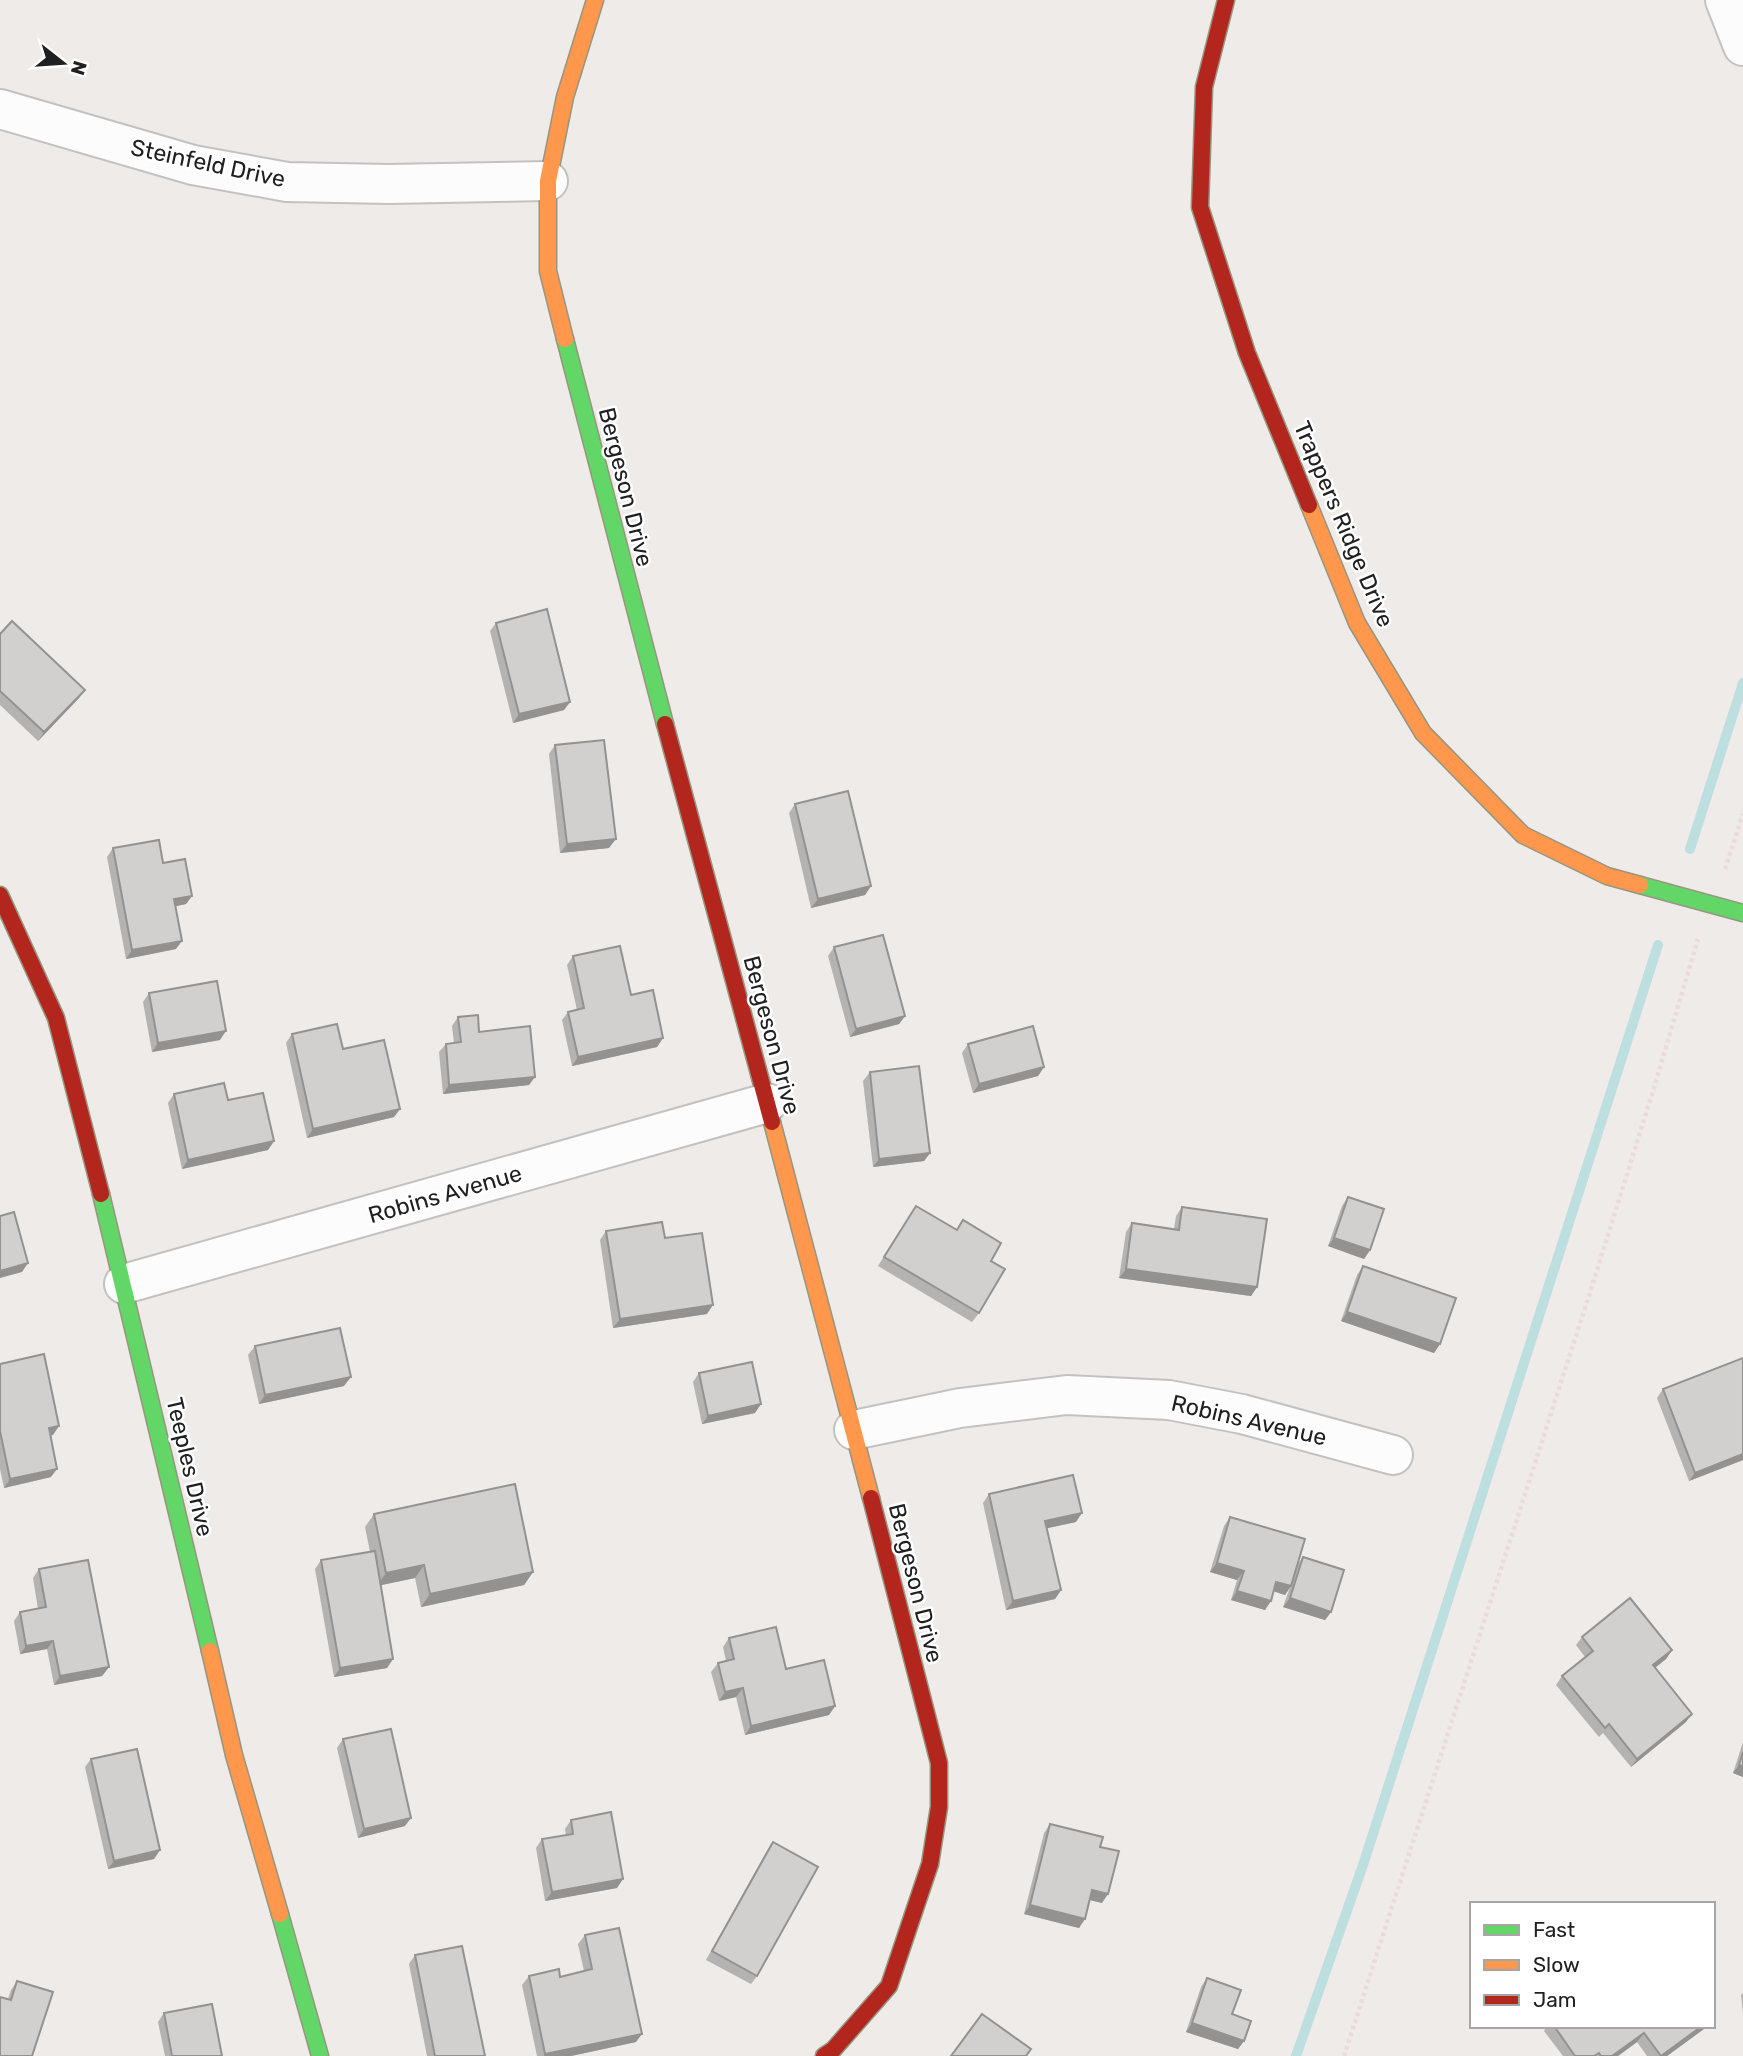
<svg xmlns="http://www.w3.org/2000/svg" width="1743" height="2056" font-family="Rubik,sans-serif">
  <rect width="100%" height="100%" fill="#eeebe8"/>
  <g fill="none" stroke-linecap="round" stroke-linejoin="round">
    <!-- stream -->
    <g stroke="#bddfe0" stroke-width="10">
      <polyline points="1690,849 1743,683"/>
      <polyline points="1296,2056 1364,1862 1658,945"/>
    </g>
    <!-- street casing -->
    <g stroke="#c4c2c1" stroke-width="42">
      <g id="street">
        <polyline points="1725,0 1743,46"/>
        <polyline points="0,109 193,165 287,182 389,184 548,181"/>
        <polyline points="124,1284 767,1103"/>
        <polyline points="854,1430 960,1408 1067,1395 1169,1400 1242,1414 1393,1455"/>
      </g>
    </g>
    <!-- fast casing -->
    <g stroke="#989580" stroke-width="19">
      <g id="fast">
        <polyline points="565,339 665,724"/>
        <polyline points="1640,885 1743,913"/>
        <polyline points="101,1194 210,1651"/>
        <polyline points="280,1914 320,2056"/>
      </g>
    </g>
    <!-- slow casing -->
    <g stroke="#989580" stroke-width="19">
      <g id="slow">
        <polyline points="565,339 548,271 548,181 565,97 595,0"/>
        <polyline points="1309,505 1357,623 1423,733 1523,835 1607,876 1640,885"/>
        <polyline points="772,1122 871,1498"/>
        <polyline points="210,1651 234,1755 280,1914"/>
      </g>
    </g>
    <!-- jam casing -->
    <g stroke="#989580" stroke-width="19">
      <g id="jam">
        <polyline points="1226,0 1204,87 1200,207 1247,353 1309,505"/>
        <polyline points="665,724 772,1122"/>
        <polyline points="0,895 56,1018 101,1194"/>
        <polyline points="824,2056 833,2050 889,1986 930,1864 939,1807 939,1763 871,1498"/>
      </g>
    </g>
    <!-- path -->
    <g stroke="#ebdadb" stroke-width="4.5" stroke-dasharray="3.5 3.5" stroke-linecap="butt">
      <polyline points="1725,869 1743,814"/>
      <polyline points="1344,2056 1593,1283 1653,1091 1698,939"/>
    </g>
    <!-- street -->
    <use href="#street" stroke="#fcfcfc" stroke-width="38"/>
    <!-- fast -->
    <use href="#fast" stroke="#63d668" stroke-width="16"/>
    <!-- slow -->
    <use href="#slow" stroke="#ff974d" stroke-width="16"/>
    <!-- jam -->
    <use href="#jam" stroke="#b3261e" stroke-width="16"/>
  </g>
  <!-- wall -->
  <g fill="#b5b3b1">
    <polygon points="496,623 570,702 564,710 513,723 490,631"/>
    <polygon points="0,634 79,698 38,741 0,705"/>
    <polygon points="555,745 609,848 560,853 549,754"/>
    <polygon points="795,804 871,886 865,895 811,908 789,813"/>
    <polygon points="113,848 163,863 192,896 186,904 175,906 176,949 126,959 107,857"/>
    <polygon points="834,947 905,1016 899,1024 850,1037 828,956"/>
    <polygon points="573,956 631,995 663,1038 657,1047 572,1066 562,1020 568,1012 577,1010 567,965"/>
    <polygon points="149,993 220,1040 152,1052 143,1002"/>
    <polygon points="458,1017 479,1032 529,1085 443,1094 439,1052 446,1044 454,1043 452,1026"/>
    <polygon points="292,1034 343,1049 400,1109 394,1117 307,1138 286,1043"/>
    <polygon points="968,1044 1044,1067 1038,1076 973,1093 962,1053"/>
    <polygon points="870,1072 930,1153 924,1161 873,1167 863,1081"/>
    <polygon points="174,1094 228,1100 274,1141 268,1150 182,1169 168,1103"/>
    <polygon points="1348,1197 1370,1250 1364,1259 1328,1246 1342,1206"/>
    <polygon points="916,1206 956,1230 963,1220 991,1261 979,1313 972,1322 878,1266"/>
    <polygon points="1182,1207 1257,1287 1251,1296 1119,1278 1126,1232 1132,1223 1174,1229 1176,1216"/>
    <polygon points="606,1231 665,1238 707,1314 613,1328 600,1240"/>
    <polygon points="1363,1266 1440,1344 1434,1353 1341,1321 1357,1275"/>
    <polygon points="255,1346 344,1386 259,1404 248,1355"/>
    <polygon points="0,1364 53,1435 50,1435 51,1477 4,1488 0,1469"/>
    <polygon points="699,1373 755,1413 702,1424 693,1382"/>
    <polygon points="1663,1389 1743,1460 1689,1481 1657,1398"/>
    <polygon points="989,1494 1076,1522 1047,1528 1061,1590 1055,1599 1006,1610 983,1503"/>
    <polygon points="374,1514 533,1572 524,1585 421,1607 415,1578 381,1585 393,1659 387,1668 334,1677 315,1569 321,1560 370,1552 365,1527"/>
    <polygon points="1230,1517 1297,1565 1303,1557 1331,1612 1325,1620 1283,1607 1290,1587 1285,1595 1273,1591 1265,1610 1231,1600 1237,1580 1210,1572 1224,1526"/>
    <polygon points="39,1569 109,1667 102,1676 54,1685 47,1649 20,1654 14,1621 20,1612 38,1609 33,1578"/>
    <polygon points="1582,1637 1672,1650 1666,1659 1655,1668 1686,1722 1631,1767 1603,1733 1599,1737 1556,1685 1562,1676 1585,1657 1576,1645"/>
    <polygon points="729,1638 786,1669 835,1706 829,1715 745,1735 736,1697 719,1701 711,1672 718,1663 726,1661 723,1647"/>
    <polygon points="343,1739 405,1826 358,1838 337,1748"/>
    <polygon points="1743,1742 1743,1777 1733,1773"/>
    <polygon points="91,1759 160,1850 154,1859 108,1869 85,1767"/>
    <polygon points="571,1820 617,1888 545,1901 536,1848 542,1839 566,1835 565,1829"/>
    <polygon points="1050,1824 1100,1847 1102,1903 1090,1900 1079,1928 1024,1914 1044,1833"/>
    <polygon points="773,1842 757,1976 751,1984 706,1960 767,1851"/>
    <polygon points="585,1935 636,2042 571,2056 537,2056 522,1985 529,1976 560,1977 584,1971 578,1944"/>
    <polygon points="415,1955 485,2056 427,2056 409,1964"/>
    <polygon points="1207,1978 1232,2014 1244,2041 1238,2049 1186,2032 1201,1987"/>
    <polygon points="17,1981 0,2056 8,1999 11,1990"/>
    <polygon points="1743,1993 1743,2013 1741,1995"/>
    <polygon points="164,2013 222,2056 165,2056 158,2022"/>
    <polygon points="1547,2026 1708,2026 1667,2056 1647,2056 1637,2042 1618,2056 1563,2056 1544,2031"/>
  </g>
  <!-- shaded-wall -->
  <g fill="#939290">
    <polygon points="85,690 79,698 38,741 44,732"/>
    <polygon points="570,702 564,710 513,723 519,714"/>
    <polygon points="616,839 609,848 560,853 567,844"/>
    <polygon points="871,886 865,895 811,908 818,899"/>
    <polygon points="192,896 186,904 168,908 174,899"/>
    <polygon points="182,941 176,949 126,959 132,950"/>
    <polygon points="905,1016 899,1024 850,1037 856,1029"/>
    <polygon points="226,1031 220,1040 152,1052 158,1043"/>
    <polygon points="663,1038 657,1047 572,1066 578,1057"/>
    <polygon points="1044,1067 1038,1076 973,1093 979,1084"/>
    <polygon points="535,1077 529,1085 443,1094 449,1085"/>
    <polygon points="400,1109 394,1117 307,1138 313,1129"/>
    <polygon points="274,1141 268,1150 182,1169 188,1160"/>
    <polygon points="930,1153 924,1161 873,1167 879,1159"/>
    <polygon points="1334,1238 1370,1250 1364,1259 1328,1246"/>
    <polygon points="28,1263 22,1272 0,1278 0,1271"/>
    <polygon points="1126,1269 1257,1287 1251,1296 1119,1278"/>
    <polygon points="713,1305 707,1314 613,1328 620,1319"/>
    <polygon points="1347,1312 1440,1344 1434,1353 1341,1321"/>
    <polygon points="351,1377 344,1386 259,1404 265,1395"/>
    <polygon points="761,1404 755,1413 702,1424 708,1416"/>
    <polygon points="59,1426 53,1435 43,1437 49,1428"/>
    <polygon points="1743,1454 1743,1460 1689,1481 1695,1473"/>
    <polygon points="57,1469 51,1477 4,1488 10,1479"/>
    <polygon points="1082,1513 1076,1522 1039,1530 1045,1521"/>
    <polygon points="1217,1563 1244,1571 1237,1580 1210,1572"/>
    <polygon points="424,1565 415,1578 377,1586 386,1573"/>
    <polygon points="533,1572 524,1585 421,1607 430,1594"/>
    <polygon points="1276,1582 1291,1586 1285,1595 1270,1590"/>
    <polygon points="1061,1590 1055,1599 1006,1610 1013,1601"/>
    <polygon points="1237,1591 1271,1601 1265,1610 1231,1600"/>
    <polygon points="1290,1598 1331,1612 1325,1620 1283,1607"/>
    <polygon points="53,1641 47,1649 20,1654 26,1646"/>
    <polygon points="1672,1650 1666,1659 1647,1674 1653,1665"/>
    <polygon points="393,1659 387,1668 334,1677 340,1668"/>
    <polygon points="109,1667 102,1676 54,1685 60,1676"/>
    <polygon points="743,1688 736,1697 719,1701 725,1692"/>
    <polygon points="835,1706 829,1715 745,1735 751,1726"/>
    <polygon points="1692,1714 1686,1722 1631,1767 1637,1759"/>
    <polygon points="1739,1765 1743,1766 1743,1777 1733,1773"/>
    <polygon points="411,1818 405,1826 358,1838 364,1829"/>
    <polygon points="160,1850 154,1859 108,1869 114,1861"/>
    <polygon points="623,1879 617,1888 545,1901 552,1892"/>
    <polygon points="1092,1890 1108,1894 1102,1903 1086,1899"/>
    <polygon points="1030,1905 1085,1919 1079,1928 1024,1914"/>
    <polygon points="1192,2023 1244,2041 1238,2049 1186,2032"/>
    <polygon points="1702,2026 1708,2026 1667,2056 1661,2056"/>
    <polygon points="1644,2033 1637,2042 1618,2056 1612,2056"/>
    <polygon points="642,2034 636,2042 571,2056 544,2056 545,2054"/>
  </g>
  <!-- building -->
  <g fill="#d2d0ce" stroke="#939290" stroke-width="2">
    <polygon points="547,609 570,702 519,714 496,623"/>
    <polygon points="12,621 85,690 44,732 0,691 0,634"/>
    <polygon points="604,740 616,839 567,844 555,745"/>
    <polygon points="848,791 871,886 818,899 795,804"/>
    <polygon points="159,840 163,863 185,859 192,896 174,899 182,941 132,950 113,848"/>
    <polygon points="883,935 905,1016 856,1029 834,947"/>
    <polygon points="620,946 631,995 653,990 663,1038 578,1057 568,1012 584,1008 573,956"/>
    <polygon points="217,981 226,1031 158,1043 149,993"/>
    <polygon points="478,1015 479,1032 530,1026 535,1077 449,1085 446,1044 461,1042 458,1017"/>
    <polygon points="337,1024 343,1049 384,1040 400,1109 313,1129 292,1034"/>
    <polygon points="1033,1026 1044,1067 979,1084 968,1044"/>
    <polygon points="919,1066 930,1153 879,1159 870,1072"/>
    <polygon points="224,1083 228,1100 263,1093 274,1141 188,1160 174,1094"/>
    <polygon points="1348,1197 1384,1209 1370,1250 1334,1238"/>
    <polygon points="916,1206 957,1230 963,1220 1001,1243 991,1261 1005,1269 979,1313 884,1257"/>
    <polygon points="1182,1207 1267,1219 1257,1287 1126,1269 1132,1223 1179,1230"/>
    <polygon points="14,1212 28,1263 0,1271 0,1216"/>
    <polygon points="662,1222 665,1238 702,1233 713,1305 620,1319 606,1231"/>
    <polygon points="1363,1266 1456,1298 1440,1344 1347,1312"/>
    <polygon points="340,1328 351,1377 265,1395 255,1346"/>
    <polygon points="44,1354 59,1426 49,1428 57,1469 10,1479 0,1431 0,1364"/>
    <polygon points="1743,1358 1743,1454 1695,1473 1663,1389"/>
    <polygon points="752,1362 761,1404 708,1416 699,1373"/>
    <polygon points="1073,1475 1082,1513 1045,1521 1061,1590 1013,1601 989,1494"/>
    <polygon points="515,1484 533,1572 430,1594 424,1565 386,1573 374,1514"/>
    <polygon points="1230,1517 1305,1539 1291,1586 1276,1582 1271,1601 1237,1591 1244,1571 1217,1563"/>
    <polygon points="375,1551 393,1659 340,1668 321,1560"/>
    <polygon points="1303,1557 1344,1570 1331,1612 1290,1598"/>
    <polygon points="88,1560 109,1667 60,1676 53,1641 26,1646 20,1612 46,1607 39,1569"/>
    <polygon points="1630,1598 1672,1650 1653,1665 1692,1714 1637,1759 1609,1724 1605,1728 1562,1676 1593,1651 1582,1637"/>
    <polygon points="776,1627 786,1669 824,1660 835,1706 751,1726 743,1688 725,1692 718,1663 734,1659 729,1638"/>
    <polygon points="391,1729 411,1818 364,1829 343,1739"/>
    <polygon points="137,1749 160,1850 114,1861 91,1759"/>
    <polygon points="1743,1752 1743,1766 1739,1765"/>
    <polygon points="611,1812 623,1879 552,1892 542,1839 573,1834 571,1820"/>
    <polygon points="1050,1824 1103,1837 1100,1847 1119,1851 1108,1894 1092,1890 1085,1919 1030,1905"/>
    <polygon points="773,1842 818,1867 757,1976 712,1951"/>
    <polygon points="619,1928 642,2034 545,2054 529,1976 559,1969 560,1977 592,1969 585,1935"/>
    <polygon points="462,1946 485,2056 435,2056 415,1955"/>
    <polygon points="1207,1978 1241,1990 1232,2014 1251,2021 1244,2041 1192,2023"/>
    <polygon points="17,1981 53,1992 32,2056 0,2056 0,1997 11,2000"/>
    <polygon points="212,2004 222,2056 172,2056 164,2013"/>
    <polygon points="982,2014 1031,2049 1026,2056 951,2056"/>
    <polygon points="1554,2026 1702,2026 1661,2056 1644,2033 1612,2056 1601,2056 1599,2053 1594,2056 1575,2056"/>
  </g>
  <g text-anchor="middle" stroke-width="5" stroke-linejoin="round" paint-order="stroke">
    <!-- street labels -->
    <g font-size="23" fill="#202020" stroke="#fff">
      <text transform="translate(208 163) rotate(12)" y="8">Steinfeld Drive</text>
      <text transform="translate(626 487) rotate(76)" y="8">Bergeson Drive</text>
      <text transform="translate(1344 524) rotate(67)" y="8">Trappers Ridge Drive</text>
      <text transform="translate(772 1035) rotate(75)" y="8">Bergeson Drive</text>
      <text transform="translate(445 1194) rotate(-16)" y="8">Robins Avenue</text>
      <text transform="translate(1249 1420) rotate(13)" y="8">Robins Avenue</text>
      <text transform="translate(190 1467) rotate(77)" y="8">Teeples Drive</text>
      <text transform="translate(916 1583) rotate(76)" y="8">Bergeson Drive</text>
    </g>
  </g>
  <!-- legend -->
  <rect x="1470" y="1902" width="245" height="126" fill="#ffffff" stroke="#a6a6a6" stroke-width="2"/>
  <rect x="1484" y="1925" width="35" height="10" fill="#63d668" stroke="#a6a6a6" stroke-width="2"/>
  <text x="1533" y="1937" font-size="21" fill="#202020">Fast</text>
  <rect x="1484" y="1960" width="35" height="10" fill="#ff974d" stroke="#a6a6a6" stroke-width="2"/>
  <text x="1533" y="1972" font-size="21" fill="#202020">Slow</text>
  <rect x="1484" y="1995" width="35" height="10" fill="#b3261e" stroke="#a6a6a6" stroke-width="2"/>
  <text x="1533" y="2007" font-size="21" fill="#202020">Jam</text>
  <!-- north arrow -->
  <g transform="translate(63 63) rotate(107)" stroke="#ffffff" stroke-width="5" paint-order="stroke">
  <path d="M0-5L12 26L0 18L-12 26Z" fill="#202020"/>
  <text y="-10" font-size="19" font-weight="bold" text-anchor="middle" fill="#202020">N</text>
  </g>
</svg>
